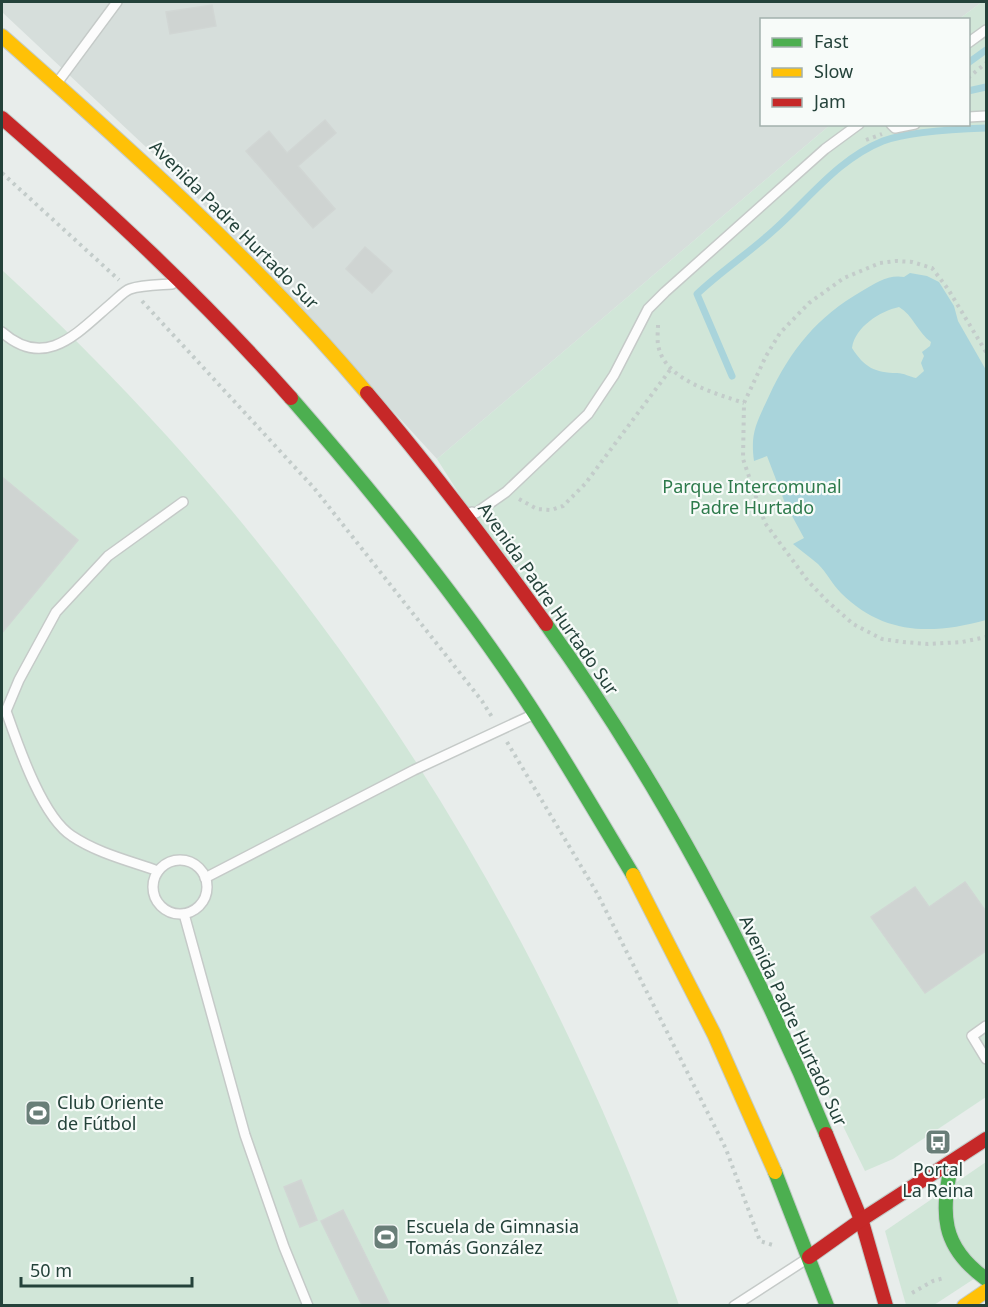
<svg xmlns="http://www.w3.org/2000/svg" width="988" height="1307" font-family="'Noto Sans',sans-serif">
  <rect width="100%" height="100%" fill="#e8edeb"/>
  <!-- built -->
  <polygon fill="#d6dedb" points="2,2 982,2 959,19 762,20 762,124 830,125 437,459 179,178 2,12"/>
  <!-- green -->
  <g fill="#d1e6d8">
    <polygon points="982,2 986,2 986,1097 893,1159 865,1171 784,1005 437,459 830,125 968,124 968,20 959,19"/>
    <path d="M 2,270 C 59,322 114,378 166,435 C 396,689 566,982 679,1305 L 2,1305 Z"/>
    <polygon points="986,1162 986,1271 934,1305 906,1305 885,1231"/>
  </g>
  <!-- water -->
  <path fill="#a9d4db" fill-rule="evenodd" d="M 910,273 L 927,276 L 939,282 L 954,306 L 958,321 L 986,370 L 986,620 C 932,635 883,635 841,593 C 832,584 827,573 818,564 C 810,557 801,551 793,544 L 804,538 L 785,503 L 767,456 L 754,461 C 750,432 757,422 769,396 C 791,349 817,317 862,291 C 875,283 889,274 904,277 ZM 899,307 C 913,315 918,333 931,342 L 930,346 L 922,352 L 924,356 L 921,363 L 924,371 L 916,378 C 910,377 904,373 897,373 C 875,373 864,367 852,348 C 855,327 880,311 899,307 Z"/>
  <g fill="none" stroke-linecap="round" stroke-linejoin="round">
    <!-- stream -->
    <g stroke="#a9d4db" stroke-width="7">
      <polyline points="968,63 986,50"/>
      <polyline points="968,91 986,87"/>
      <path d="M 732,376 L 697,294 C 721,271 749,253 774,230 C 809,199 838,159 883,141 C 907,132 959,129 986,128"/>
    </g>
  </g>
  <!-- building -->
  <g fill="#cfd4d2" stroke="#d1d6d4" stroke-width="1.5">
    <polygon points="212,5 216,26 170,34 166,12"/>
    <polygon points="325,120 336,133 298,166 335,209 313,228 246,151 269,131 287,153"/>
    <polygon points="365,247 392,271 372,293 346,269"/>
    <polygon points="2,477 78,540 2,633"/>
    <polygon points="965,882 987,913 987,950 925,993 871,917 915,887 929,907"/>
    <polygon points="301,1180 317,1220 300,1227 284,1187"/>
    <polygon points="343,1210 390,1305 362,1305 321,1221"/>
  </g>
  <g fill="none" stroke-linecap="round" stroke-linejoin="round">
    <!-- lane casing -->
    <g stroke="#c5cac8" stroke-width="12">
      <g id="lane">
        <polyline points="968,43 986,30"/>
        <polyline points="60,79 117,2"/>
        <polyline points="968,117 986,116"/>
        <polyline points="891,124 895,128 915,124"/>
        <path d="M 2,332 C 46,371 78,332 112,303 C 117,299 124,291 130,289 C 142,285 159,285 172,284"/>
        <polyline points="472,512 476,513 506,492 588,414 614,375 648,309 665,292 825,149 859,124"/>
        <circle cx="180" cy="887" r="27"/>
        <path d="M 158,871 C 130,861 97,853 72,836 C 42,817 18,745 6,711 L 19,680 L 56,612 L 108,556 L 183,502"/>
        <polyline points="205,878 414,770 530,716"/>
        <polyline points="184,914 245,1135 284,1247 308,1306"/>
        <polyline points="986,1026 972,1036 986,1059"/>
        <polyline points="734,1306 805,1260"/>
      </g>
    </g>
    <!-- fast casing -->
    <g stroke="#c3ccc9" stroke-width="16">
      <g id="fast">
        <path d="M 291,398 C 366,484 438,572 503,666 C 550,734 591,805 633,875"/>
        <path d="M 546,624 C 657,778 754,959 826,1134"/>
        <path d="M 952,1162 C 941,1213 940,1246 986,1279"/>
        <polyline points="775,1172 827,1306"/>
      </g>
    </g>
    <!-- slow casing -->
    <g stroke="#c3ccc9" stroke-width="16">
      <g id="slow">
        <path d="M 2,36 C 130,149 257,262 367,393"/>
        <polyline points="633,875 714,1034 775,1172"/>
        <polyline points="964,1306 986,1291"/>
      </g>
    </g>
    <!-- jam casing -->
    <g stroke="#c3ccc9" stroke-width="16">
      <g id="jam">
        <path d="M 2,118 C 103,206 202,297 291,398"/>
        <path d="M 367,393 C 430,467 489,545 546,624"/>
        <polyline points="826,1134 862,1222 886,1306"/>
        <polyline points="809,1257 861,1220 986,1139"/>
      </g>
    </g>
    <!-- path -->
    <g stroke="#c3ccca" stroke-width="4" stroke-dasharray="3 4.5" stroke-linecap="butt">
      <polyline points="968,78 986,63"/>
      <polyline points="866,140 882,134"/>
      <polyline points="2,173 119,280"/>
      <polyline points="142,301 314,488 482,701 492,717"/>
      <path d="M 658,325 C 658,331 657,338 658,344 C 663,380 715,393 744,403"/>
      <polyline points="986,352 948,289 932,268 912,262 896,261 880,263 844,278 809,303 780,333 766,356 744,403 743,459 765,523 808,581 826,600 853,624 882,639 903,642 928,644 962,642 986,637"/>
      <polyline points="519,499 537,509 551,510 563,506 585,484 670,370"/>
      <polyline points="507,742 597,893 726,1149 760,1241 776,1246"/>
      <polyline points="912,1293 933,1281 944,1278"/>
    </g>
    <!-- lane -->
    <use href="#lane" stroke="#fcfcfc" stroke-width="9"/>
    <!-- fast -->
    <use href="#fast" stroke="#4caf50" stroke-width="14"/>
    <!-- slow -->
    <use href="#slow" stroke="#ffc107" stroke-width="14"/>
    <!-- jam -->
    <use href="#jam" stroke="#c62828" stroke-width="14"/>
  </g>
  <!-- icons -->
  <defs>
    <g id="stadium-square" transform="scale(1.35)"><rect x="-9" y="-9" width="18" height="18" rx="4" fill="#697e78" stroke="#f7fbf9"/><path d="M0-5a6.5 5 0 1 0 0 10a6.5 5 0 1 0 0-10ZM-3.5-1.8h7v3.6h-7Z" fill="#fff"/></g>
    <g id="bus-square" transform="scale(1.35)"><rect x="-9" y="-9" width="18" height="18" rx="4" fill="#697e78" stroke="#f7fbf9"/><path d="M-5-6H5V4H4V6H2V4H-2V6H-4V4H-5ZM-3.5-4V0h7V-4ZM-3.5 1.2v1.5H-2V1.2ZM2 1.2v1.5H3.5V1.2Z" fill="#fff"/></g>
  </defs>
  <g fill-rule="evenodd">
    <use href="#stadium-square" x="38" y="1113"/>
    <use href="#bus-square" x="938" y="1142"/>
    <use href="#stadium-square" x="386" y="1237"/>
  </g>
  <g text-anchor="middle" stroke-width="4.5" stroke-linejoin="round" paint-order="stroke">
    <!-- street labels -->
    <g font-size="18" fill="#24423a" stroke="#f7fbf9">
      <text transform="translate(234 225) rotate(45)" y="6">Avenida Padre Hurtado Sur</text>
      <text transform="translate(548 599) rotate(55)" y="6">Avenida Padre Hurtado Sur</text>
      <text transform="translate(793 1021) rotate(65)" y="6">Avenida Padre Hurtado Sur</text>
    </g>
    <!-- park labels -->
    <g font-size="18" fill="#2d7a4b" stroke="#f7fbf9">
      <text x="752" y="493">Parque Intercomunal<tspan x="752" dy="21">Padre Hurtado</tspan></text>
    </g>
    <!-- poi labels -->
    <g font-size="18" fill="#24423a" stroke="#f7fbf9" text-anchor="start">
      <text x="57" y="1109">Club Oriente<tspan x="57" dy="21">de Fútbol</tspan></text>
      <text x="938" y="1176" text-anchor="middle">Portal<tspan x="938" dy="21">La Reina</tspan></text>
      <text x="406" y="1233">Escuela de Gimnasia<tspan x="406" dy="21">Tomás González</tspan></text>
    </g>
  </g>
  <!-- border -->
  <rect width="988" height="1307" fill="none" stroke="#24423a" stroke-width="6"/>
  <!-- legend -->
  <rect x="760" y="18" width="210" height="108" fill="#f7fbf9" stroke="#a3b1ad" stroke-width="1.5"/>
  <rect x="772" y="38" width="30" height="9" fill="#4caf50" stroke="#a3b1ad" stroke-width="1.5"/>
  <text x="814" y="48" font-size="18" fill="#24423a">Fast</text>
  <rect x="772" y="68" width="30" height="9" fill="#ffc107" stroke="#a3b1ad" stroke-width="1.5"/>
  <text x="814" y="78" font-size="18" fill="#24423a">Slow</text>
  <rect x="772" y="98" width="30" height="9" fill="#c62828" stroke="#a3b1ad" stroke-width="1.5"/>
  <text x="814" y="108" font-size="18" fill="#24423a">Jam</text>
  <!-- scale -->
  <path d="M21 1277v9h171v-9" fill="none" stroke="#24423a" stroke-width="3"/>
  <text x="30" y="1277" font-size="18" fill="#24423a" stroke="#f7fbf9" stroke-width="4.5" paint-order="stroke">50 m</text>
</svg>
